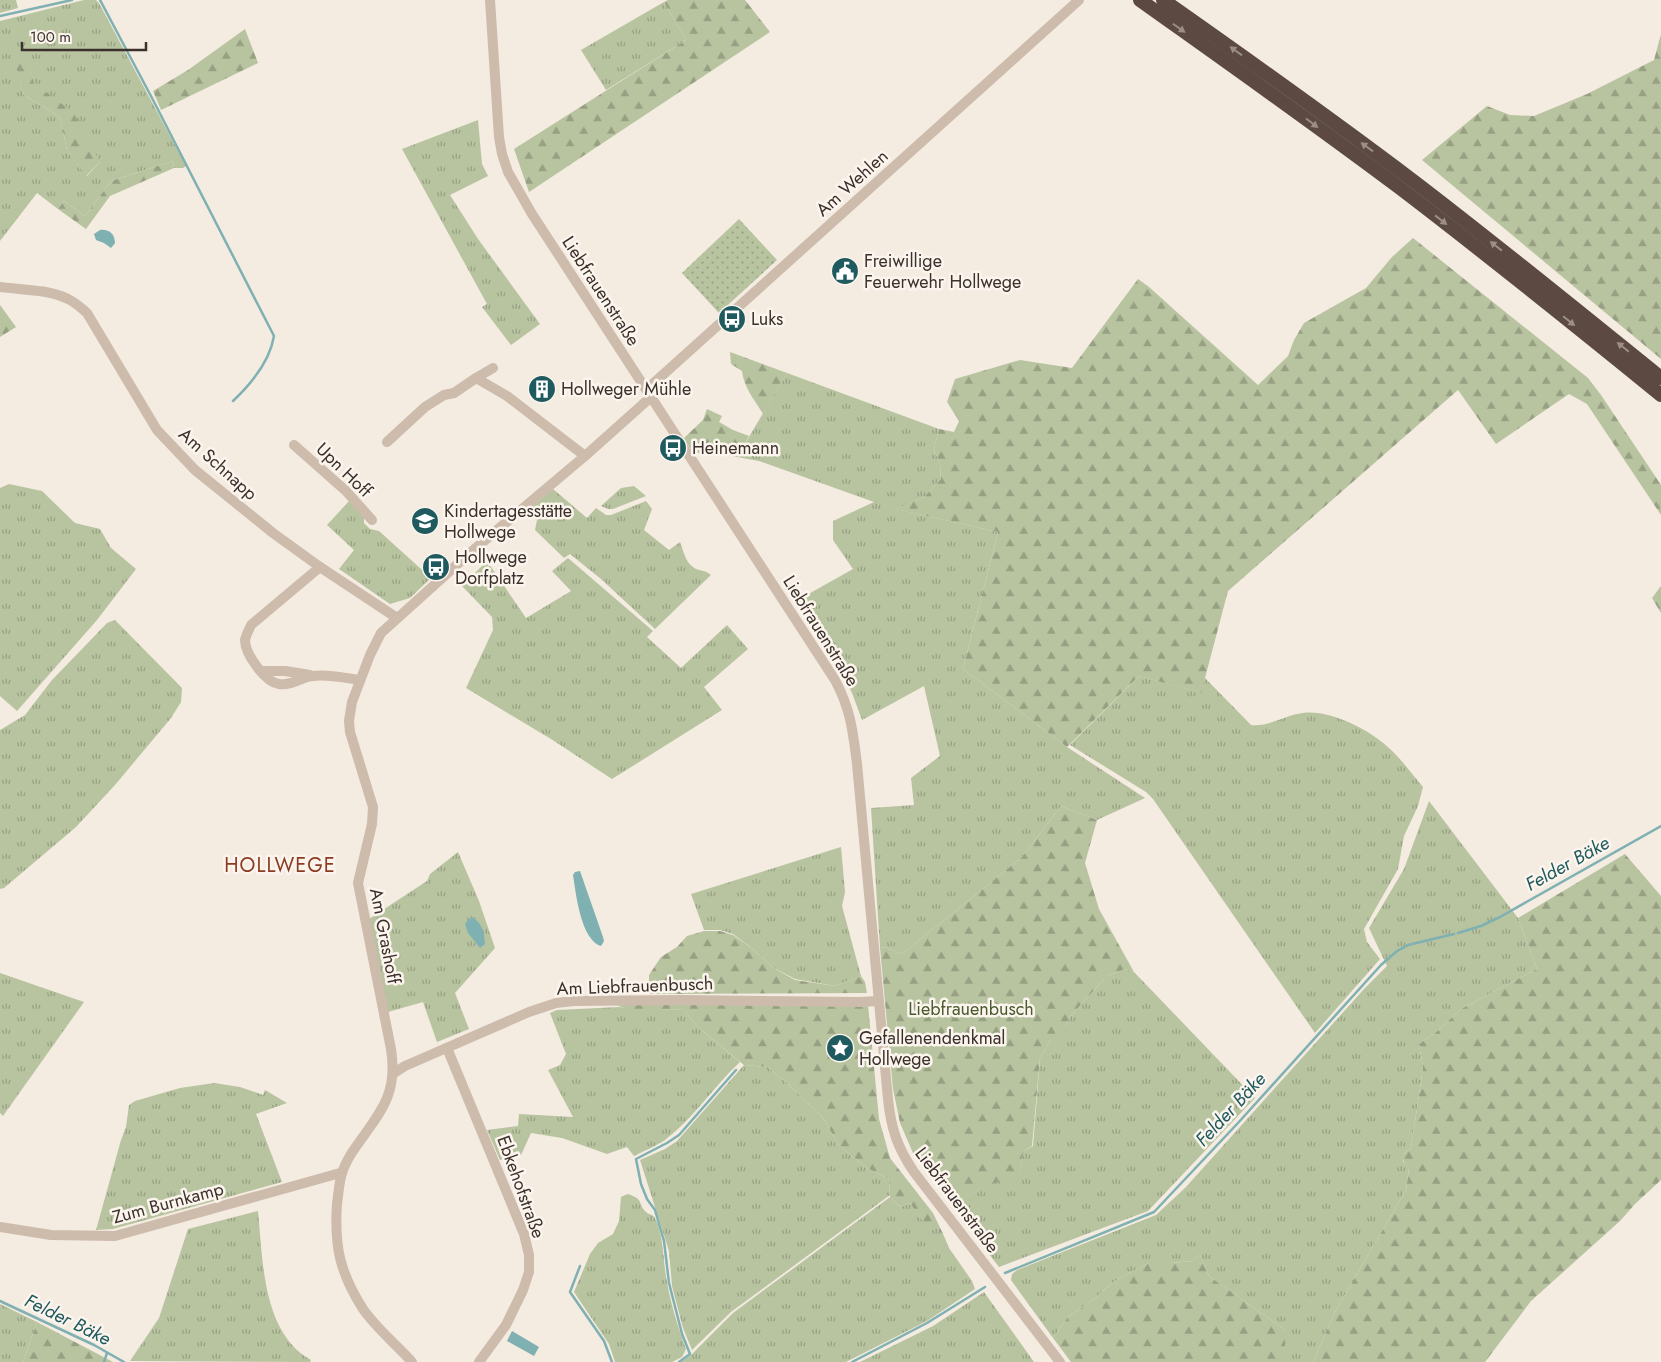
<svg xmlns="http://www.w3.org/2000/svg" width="1661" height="1362" font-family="Jost,sans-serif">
  <defs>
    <pattern id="grass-tufts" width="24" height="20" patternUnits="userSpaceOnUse" patternTransform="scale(1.25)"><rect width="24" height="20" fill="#b8c4a0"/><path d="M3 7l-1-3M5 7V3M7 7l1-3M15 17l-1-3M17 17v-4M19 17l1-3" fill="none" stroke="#97a083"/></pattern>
    <pattern id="forest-firs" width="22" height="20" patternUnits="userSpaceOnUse" patternTransform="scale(1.25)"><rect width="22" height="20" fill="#b8c4a0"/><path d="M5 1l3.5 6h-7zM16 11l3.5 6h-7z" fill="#97a083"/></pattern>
    <pattern id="park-dots" width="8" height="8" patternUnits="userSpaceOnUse" patternTransform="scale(1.25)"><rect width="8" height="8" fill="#b8c4a0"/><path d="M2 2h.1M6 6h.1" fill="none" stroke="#97a083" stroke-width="1.8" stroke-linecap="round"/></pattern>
  </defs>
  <rect width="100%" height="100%" fill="#f4ebe1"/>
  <!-- grass -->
  <g fill="url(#grass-tufts)" fill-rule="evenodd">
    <polygon points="0,0 16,0 18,8 0,13"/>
    <path d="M 84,0 L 96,0 L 99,3 L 186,166 L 183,168 L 174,168 L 173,161 L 111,181 L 85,216 L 64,201 L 58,209 L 37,193 L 0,241 L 0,21 ZM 12,48 L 29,65 L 34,84 L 100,162 L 87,176 L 67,150 L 60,117 L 24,95 Z"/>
    <polygon points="664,2 686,40 606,90 581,50"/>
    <polygon points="478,120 482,164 488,176 450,195 478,239 540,324 511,345 482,307 487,304 402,149"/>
    <polygon points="787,373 939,429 934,449 940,465 941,479 924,497 896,509 998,532 963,669 1067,747 1145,798 1097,820 1061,806 1022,857 902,954 885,947 880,948 871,808 914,805 911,778 940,756 924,686 862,720 852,693 841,671 796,601 853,569 833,540 833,521 874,502 759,461 737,457"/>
    <polygon points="9,484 42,491 75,523 100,529 111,548 136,569 97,620 17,711 0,696 0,488"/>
    <polygon points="634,486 646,496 613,509 608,509 601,506 621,488"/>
    <path d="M 553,489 L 587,518 L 596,508 L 606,515 L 611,515 L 646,501 L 652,509 L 644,530 L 669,550 L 680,542 C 684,553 686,564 696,569 C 702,571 707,571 711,575 L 655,629 L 601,579 L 570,554 L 564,558 L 535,530 L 537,520 L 532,507 Z"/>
    <polygon points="350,500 364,516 364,523 370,529 379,531 431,578 410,598 390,604 339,569 354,550 327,525"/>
    <polygon points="568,558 653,631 647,637 681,668 727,625 748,649 704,687 722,710 612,779 551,739 466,688 493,630 492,617 462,586 487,561 526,618 571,591 552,571"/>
    <polygon points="115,620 182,688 181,702 171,718 115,785 76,827 4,888 0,889 0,730 25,715 52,680 83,648 107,623"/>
    <path d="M 1139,676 L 1199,692 L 1205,678 L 1251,725 C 1269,727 1285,715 1303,713 C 1329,709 1371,730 1390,749 C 1402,760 1412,774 1423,787 L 1418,806 L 1404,836 L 1398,869 L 1364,929 L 1367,942 L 1380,959 L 1315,1033 L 1153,799 L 1146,792 L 1070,745 Z"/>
    <polygon points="1429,801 1518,918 1537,969 1461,1009 1435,1033 1419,1044 1423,1068 1411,1148 1403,1154 1403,1162 1409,1168 1406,1190 1336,1310 1313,1362 1285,1362 1285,1330 1209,1276 1200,1255 1192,1261 1172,1263 1149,1263 1120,1278 1107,1287 1097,1297 1068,1317 1053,1338 1011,1280 1012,1274 1017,1270 1156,1215 1186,1187 1364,989 1387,966 1369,928 1404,869"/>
    <polygon points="841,847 845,892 842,906 861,976 835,986 795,979 772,967 753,949 733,934 720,930 704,930 691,894"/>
    <polygon points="458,852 479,901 495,948 455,993 469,1029 437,1042 423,1002 388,1012 369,919 427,881 430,874"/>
    <polygon points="1125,969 1134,972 1255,1098 1148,1211 999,1267 951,1204 1019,1171 1024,1151 1033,1146 1040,1058 1050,1041 1066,1025 1069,1018 1107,976"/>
    <polygon points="0,973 84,1002 3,1116 0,1113"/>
    <path d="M 619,1007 L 639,1009 L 684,1010 L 699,1028 L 740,1062 C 714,1086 694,1118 665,1140 C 656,1146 644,1151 634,1156 L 627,1147 L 607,1154 L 562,1138 L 531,1133 L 521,1155 L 500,1160 L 487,1130 L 518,1126 L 519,1114 L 573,1117 L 548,1070 L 560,1065 L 566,1054 L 550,1013 L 557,1010 Z"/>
    <polygon points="744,1065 768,1067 788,1084 823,1118 838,1144 865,1167 889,1179 890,1195 731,1312 692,1350 683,1328 672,1286 669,1251 640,1160 665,1149 677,1141"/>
    <polygon points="214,1083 240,1087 263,1095 265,1090 287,1103 256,1114 282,1182 113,1229 96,1230 121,1140 126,1127 129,1105 135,1101 180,1088"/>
    <path d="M 628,1194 C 645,1200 637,1203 646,1212 C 649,1215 653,1214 655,1218 C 664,1234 663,1264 667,1282 C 671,1305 678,1327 686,1349 L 682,1357 L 672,1362 L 615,1362 L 609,1344 L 574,1292 L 590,1254 L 598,1243 L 613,1234 L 619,1221 L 621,1197 Z"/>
    <polygon points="890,1197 900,1207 910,1203 929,1229 936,1227 944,1236 949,1248 972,1281 975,1289 927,1321 846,1362 681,1362 692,1354 733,1313"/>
    <path d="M 258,1211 C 263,1260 262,1333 311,1360 L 310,1362 L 130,1361 L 159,1318 L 188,1229 Z"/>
    <polygon points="984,1292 1034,1362 860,1362 933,1326"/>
    <polygon points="0,1304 37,1322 23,1362 0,1362"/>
  </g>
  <!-- forest -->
  <g fill="url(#forest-firs)">
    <polygon points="668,0 745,0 770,32 529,192 514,149 686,40 664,2"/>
    <polygon points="245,29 258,63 161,110 153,91 188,70"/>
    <polygon points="1661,34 1661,359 1422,160 1487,106 1510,115 1534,116 1587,94 1654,60"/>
    <polygon points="25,45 34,84 73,112 100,162 86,176 67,150 60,117 24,95 11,48"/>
    <polygon points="173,161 174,168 110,196 86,229 58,209 64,201 85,216 111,181"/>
    <polygon points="1413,238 1588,378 1601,395 1661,485 1661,515 1587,404 1569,394 1496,444 1458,390 1228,591 1201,693 1139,676 1067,747 963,669 998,532 895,509 924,497 941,479 940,465 934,449 939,429 954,432 959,421 947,402 955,379 1020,360 1072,368 1138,279 1149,287 1258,385 1288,356 1294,340 1304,323 1366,288 1392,257"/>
    <polygon points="0,305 16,327 0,337"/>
    <path d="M 730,352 L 787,373 L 763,414 C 754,399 744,388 742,371 L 731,364 Z"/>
    <polygon points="707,409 722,416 719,422 733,430 749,436 737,457 715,453 693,453 684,438 703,420"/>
    <polygon points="1661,586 1661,613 1652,598"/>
    <polygon points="1061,806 1097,820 1085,863 1099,909 1134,972 1125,969 1107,976 1069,1018 1060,1038 1050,1041 1040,1058 1032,1146 1024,1151 1019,1172 951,1204 913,1153 900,1123 893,1089 880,948 885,947 902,954 1022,857"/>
    <path d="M 1625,854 L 1661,896 L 1661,1180 L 1635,1204 L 1620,1221 L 1531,1301 L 1485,1362 L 1313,1362 L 1336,1310 L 1406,1190 L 1409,1169 C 1403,1164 1403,1161 1403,1154 L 1411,1148 L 1423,1068 L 1419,1044 L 1435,1033 L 1461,1009 L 1537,969 L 1518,918 Z"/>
    <polygon points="704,931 720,931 733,935 753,949 772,967 795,980 835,986 861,976 865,982 867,993 649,994 649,975 661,957 677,947 687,936"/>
    <path d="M 614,1004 L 868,1005 L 879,1119 L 890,1158 L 933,1213 L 944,1236 L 936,1228 L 929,1230 L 910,1203 L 900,1207 L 890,1197 L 889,1179 L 865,1167 L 838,1144 L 823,1118 L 788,1084 L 768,1067 L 744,1065 L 699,1028 L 684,1010 C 664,1009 632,1013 614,1004 Z"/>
    <polygon points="1200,1255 1209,1276 1285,1330 1285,1362 1071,1362 1053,1338 1068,1317 1097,1297 1107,1287 1120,1278 1149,1263 1172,1263 1192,1261"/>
    <polygon points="37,1322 113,1362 23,1362"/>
  </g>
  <!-- park -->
  <polygon fill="url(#park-dots)" points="739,219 777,260 719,313 682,273"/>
  <!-- water -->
  <g fill="#7fb0b2">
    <path d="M 100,230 C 109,229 115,234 115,243 L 111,248 L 104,243 L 96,240 L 94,234 Z"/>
    <path d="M 580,871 L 603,937 L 604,941 L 601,946 C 581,940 576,894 573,875 L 575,872 Z"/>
    <path d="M 472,917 C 483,924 484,932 485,944 L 480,948 L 468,933 L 465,924 L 468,920 Z"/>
    <polygon points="512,1331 539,1347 534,1356 507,1341"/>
  </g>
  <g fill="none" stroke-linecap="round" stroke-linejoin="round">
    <!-- stream -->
    <g stroke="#7fb0b2" stroke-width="2.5">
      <path d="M 100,0 L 152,98 L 274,336 C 270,360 251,384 233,401"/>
      <polyline points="0,16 72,0"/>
      <polyline points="1458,933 1481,926 1500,917 1661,826"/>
      <polyline points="580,1266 570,1292 604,1341 612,1362"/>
      <polyline points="1005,1273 1154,1212 1238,1123 1381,965 1397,951 1408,945 1454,934"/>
      <polyline points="0,1301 94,1345 124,1362"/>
      <polyline points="104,1362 107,1353"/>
      <polyline points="679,1362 690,1354 682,1334 669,1283 664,1241 655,1210 647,1199 641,1184 636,1159 667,1143 679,1135 736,1070"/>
      <polyline points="852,1362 927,1323 985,1287"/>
    </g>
    <!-- minor -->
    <g stroke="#cdbbac" stroke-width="10">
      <path d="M 490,0 L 499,137 L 502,154 L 508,172 L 532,214 L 835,680 C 851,710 853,732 857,764 L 888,1099 C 891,1128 897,1147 914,1172 L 1060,1362"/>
      <path d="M 0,287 C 21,290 48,289 68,299 C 75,302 81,308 87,313 L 157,430 L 195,470 L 273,533 L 320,567 L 397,618"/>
      <polyline points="476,378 493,368"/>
      <polyline points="646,390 1079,0"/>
      <polyline points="387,442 425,407 444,395 454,393 476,378 507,396 585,456"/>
      <polyline points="294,445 346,491 372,520"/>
      <path d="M 320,567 L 251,625 C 249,630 246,635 245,640 C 245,654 265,682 279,684 C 292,686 301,677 313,676 C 328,674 345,678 360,680"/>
      <polyline points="261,671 285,671 310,675"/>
      <polyline points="447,1048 524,1234 529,1255 529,1272 523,1290 506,1325 479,1362"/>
      <polyline points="394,1073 405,1066 529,1012 556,1003 574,1001 682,1000 860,1002 878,1001"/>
      <polyline points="0,1227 51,1235 115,1236 340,1173"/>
      <path d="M 412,1362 C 396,1344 376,1328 363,1309 C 340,1273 334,1246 337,1204 C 340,1182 339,1174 351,1154 C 376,1116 399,1099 391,1049 L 358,883 L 372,824 L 373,807 L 350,732 L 349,721 L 352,702 L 370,655 L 381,633 L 471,552 L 585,456 L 651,397"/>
    </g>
    <!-- highway -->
    <g stroke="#5c4a42" stroke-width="14">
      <path d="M 1140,0 C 1227,62 1315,124 1400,188 C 1489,256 1575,325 1661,395"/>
      <path d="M 1163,0 C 1247,59 1330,118 1412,180 C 1496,244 1578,311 1661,378"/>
    </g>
  </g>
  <!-- one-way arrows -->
  <defs><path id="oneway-solid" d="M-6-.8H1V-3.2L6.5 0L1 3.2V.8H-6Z" transform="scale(1.25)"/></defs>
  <g fill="#9c8e87">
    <use href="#oneway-solid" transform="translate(1179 28) rotate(35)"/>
    <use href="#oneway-solid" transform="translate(1236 51) rotate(-144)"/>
    <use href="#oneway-solid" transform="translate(1312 123) rotate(37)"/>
    <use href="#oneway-solid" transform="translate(1367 147) rotate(-144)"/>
    <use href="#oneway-solid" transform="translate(1441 220) rotate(38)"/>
    <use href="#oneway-solid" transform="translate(1496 246) rotate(-142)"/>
    <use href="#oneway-solid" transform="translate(1569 321) rotate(39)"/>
    <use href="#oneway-solid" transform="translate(1623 347) rotate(-141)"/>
  </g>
  <!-- icons -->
  <defs>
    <g id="civic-disc" transform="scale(1.4375)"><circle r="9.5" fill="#1f5a5e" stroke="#fbf5ee"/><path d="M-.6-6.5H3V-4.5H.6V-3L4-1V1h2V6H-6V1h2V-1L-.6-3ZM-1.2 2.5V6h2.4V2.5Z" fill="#fff"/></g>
    <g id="bus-disc" transform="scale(1.4375)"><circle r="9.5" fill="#1f5a5e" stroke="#fbf5ee"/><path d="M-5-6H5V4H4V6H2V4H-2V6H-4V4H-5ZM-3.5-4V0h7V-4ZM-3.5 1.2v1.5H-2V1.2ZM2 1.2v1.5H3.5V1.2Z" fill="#fff"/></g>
    <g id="building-disc" transform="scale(1.4375)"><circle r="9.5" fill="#1f5a5e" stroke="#fbf5ee"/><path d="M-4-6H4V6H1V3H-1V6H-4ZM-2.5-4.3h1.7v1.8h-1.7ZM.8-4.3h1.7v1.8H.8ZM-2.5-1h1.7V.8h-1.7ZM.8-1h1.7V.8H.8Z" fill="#fff"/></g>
    <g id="school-disc" transform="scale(1.4375)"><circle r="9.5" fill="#1f5a5e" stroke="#fbf5ee"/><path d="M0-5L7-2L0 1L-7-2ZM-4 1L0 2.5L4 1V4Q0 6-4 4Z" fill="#fff"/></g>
    <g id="sight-disc" transform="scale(1.4375)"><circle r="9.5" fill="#1f5a5e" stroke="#fbf5ee"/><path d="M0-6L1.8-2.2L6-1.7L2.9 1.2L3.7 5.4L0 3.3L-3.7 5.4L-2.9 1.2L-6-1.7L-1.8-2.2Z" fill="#fff"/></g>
  </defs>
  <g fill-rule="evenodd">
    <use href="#civic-disc" x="845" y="271"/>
    <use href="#bus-disc" x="732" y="319"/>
    <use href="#building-disc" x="542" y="389"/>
    <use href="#bus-disc" x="673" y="448"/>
    <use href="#school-disc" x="425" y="521"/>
    <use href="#bus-disc" x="436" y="567"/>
    <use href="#sight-disc" x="840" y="1048"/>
  </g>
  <g text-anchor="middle" stroke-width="5" stroke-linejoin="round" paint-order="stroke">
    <!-- street labels -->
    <g font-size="18" fill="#3b302b" stroke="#fbf5ee">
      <text transform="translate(852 183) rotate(-42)" y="6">Am Wehlen</text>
      <text transform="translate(601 291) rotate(57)" y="6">Liebfrauenstraße</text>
      <text transform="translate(218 464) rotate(42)" y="6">Am Schnapp</text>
      <text transform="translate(344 470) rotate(44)" y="6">Upn Hoff</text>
      <text transform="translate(821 631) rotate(58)" y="6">Liebfrauenstraße</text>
      <text transform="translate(385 936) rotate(79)" y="6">Am Grashoff</text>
      <text transform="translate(635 986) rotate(-2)" y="6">Am Liebfrauenbusch</text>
      <text transform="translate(521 1187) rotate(70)" y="6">Ebkehofstraße</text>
      <text transform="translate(957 1200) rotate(53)" y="6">Liebfrauenstraße</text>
      <text transform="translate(168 1203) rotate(-15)" y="6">Zum Burnkamp</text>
    </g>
    <!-- poi labels -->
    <g font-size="18" fill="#3b302b" stroke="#fbf5ee" text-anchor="start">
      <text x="864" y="267">Freiwillige<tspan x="864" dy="21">Feuerwehr Hollwege</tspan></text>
      <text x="751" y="325">Luks</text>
      <text x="561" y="395">Hollweger Mühle</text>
      <text x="692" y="454">Heinemann</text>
      <text x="444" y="517">Kindertagesstätte<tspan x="444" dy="21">Hollwege</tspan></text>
      <text x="455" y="563">Hollwege<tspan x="455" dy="21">Dorfplatz</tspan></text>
      <text x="859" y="1044">Gefallenendenkmal<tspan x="859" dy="21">Hollwege</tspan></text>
    </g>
    <!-- park labels -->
    <g font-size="18" fill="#4a5a2e" stroke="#fbf5ee">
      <text x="971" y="1015">Liebfrauenbusch</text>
    </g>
    <!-- water labels -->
    <g font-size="19" font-style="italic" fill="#1f5a5e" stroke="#fbf5ee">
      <text transform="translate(1567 863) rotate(-29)" y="7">Felder Bäke</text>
      <text transform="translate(1230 1109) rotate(-47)" y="7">Felder Bäke</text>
      <text transform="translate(68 1319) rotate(26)" y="7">Felder Bäke</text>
    </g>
    <!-- quarter labels -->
    <g font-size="20" letter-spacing="1" fill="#8c3b22" stroke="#fbf5ee">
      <text x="280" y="872">HOLLWEGE</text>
    </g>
  </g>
  <!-- scale -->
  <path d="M22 42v8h124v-8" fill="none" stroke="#3b302b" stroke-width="2.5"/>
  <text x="30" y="42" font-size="15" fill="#3b302b" stroke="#fbf5ee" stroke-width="4" paint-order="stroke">100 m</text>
</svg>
